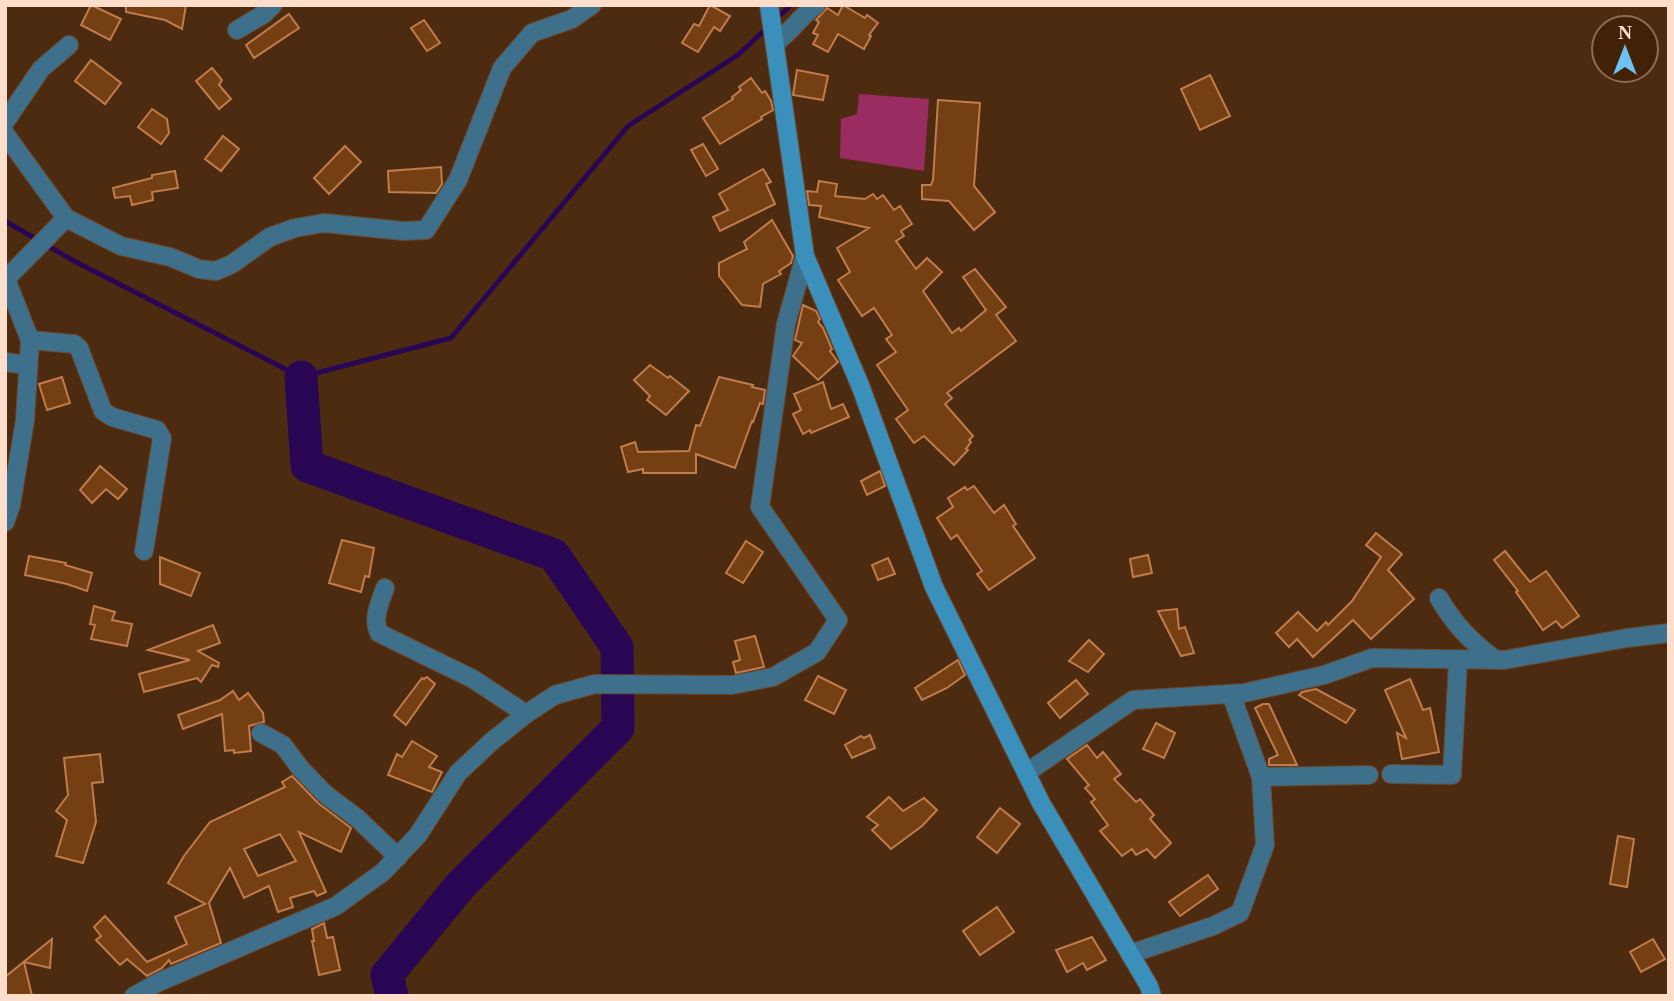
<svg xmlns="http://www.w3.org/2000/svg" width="1674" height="1001" font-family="Georgia,serif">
  <rect width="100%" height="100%" fill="#4d2b11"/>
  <!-- green -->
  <polygon fill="#992c60" points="859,94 929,99 924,171 840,158 841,119 857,114"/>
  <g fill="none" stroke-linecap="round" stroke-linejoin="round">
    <!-- stream -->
    <g stroke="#280653" stroke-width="5">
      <polyline points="776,19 791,5"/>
      <polyline points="5,221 74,261 301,377 451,338 628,126 738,55 769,26"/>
    </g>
    <!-- river -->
    <polyline stroke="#280653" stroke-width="33" points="301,377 307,466 554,555 617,647 618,728 460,886 387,975 392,996"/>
  </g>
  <!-- building -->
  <g fill="#753f14" stroke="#c07c4c" stroke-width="2" fill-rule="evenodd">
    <polygon points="91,5 121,19 110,40 81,25"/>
    <polygon points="126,5 186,5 182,29 165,20 126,12"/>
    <polygon points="710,5 730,16 720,31 714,27 698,52 682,43 694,24 699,26"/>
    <polygon points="843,5 865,18 867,15 878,23 869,35 871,36 864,49 838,34 828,52 813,44 818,35 813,33 819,22 816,20 827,8 838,15"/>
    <polygon points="289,14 299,28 254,58 246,45"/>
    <polygon points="424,20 440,43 427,51 411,28"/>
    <polygon points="91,60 121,83 105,104 75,81"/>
    <polygon points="212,68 222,80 219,85 231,99 219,109 196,81"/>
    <polygon points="797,70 828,76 823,100 793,95"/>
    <polygon points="1210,75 1230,116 1200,130 1181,89"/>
    <polygon points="751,78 762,93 765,91 771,101 773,110 761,117 762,119 720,144 703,118 733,99 732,97 741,90 739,87"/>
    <polygon points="938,100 980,103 974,186 995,212 974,230 949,201 922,199 922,185 931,185 933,180"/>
    <polygon points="152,109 167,119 169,133 161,144 138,127"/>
    <polygon points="223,136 239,149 221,171 205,159"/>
    <polygon points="703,144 718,169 706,176 691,150"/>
    <polygon points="345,146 361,162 329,194 314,178"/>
    <polygon points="441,167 442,184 436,193 389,192 388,171"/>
    <polygon points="763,169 771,182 766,184 775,204 720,231 713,217 728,210 719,194"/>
    <polygon points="175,171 178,188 152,192 153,200 132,205 130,196 115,198 113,188 152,178 152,175"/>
    <polygon points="819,181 837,184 835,196 865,199 873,194 877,199 883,195 894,210 900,206 912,224 901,231 904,236 896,241 916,269 927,258 942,272 923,291 952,333 959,328 961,331 986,310 963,277 975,269 1006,307 996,315 1016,341 947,393 952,398 945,404 973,436 969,440 971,442 966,449 968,450 954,465 924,436 914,443 896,419 908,410 877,365 896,352 886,339 892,335 874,308 862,316 838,280 850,272 837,248 869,228 819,217 821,206 809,205 807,191 817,192"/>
    <polygon points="772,220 793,256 791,263 779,271 781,274 763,284 760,307 742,305 719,276 719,263 747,249 744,242"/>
    <polygon points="803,305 816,311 820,319 818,322 823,328 832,349 830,351 838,362 818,380 793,356 802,343 795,340"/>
    <polygon points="650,365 668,378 670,376 689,391 666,415 647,400 650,396 634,380"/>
    <polygon points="62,377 70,403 47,410 39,384"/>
    <polygon points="719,377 753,385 752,387 765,390 763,404 760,403 753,422 752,421 735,468 696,454 696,473 643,473 643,469 628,472 621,447 635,442 638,452 689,451 696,425 700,426"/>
    <polygon points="823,382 831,409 843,404 849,417 811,433 810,430 803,434 793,414 801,410 794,394"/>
    <polygon points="100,466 127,489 118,499 106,489 92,503 80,490"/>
    <polygon points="880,471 885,486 867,495 861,481"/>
    <polygon points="974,486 994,513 1004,505 1016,524 1013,526 1035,558 989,590 977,574 982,571 957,535 951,539 937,518 953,507 948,498 965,487 967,490"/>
    <polygon points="1376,533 1402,554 1388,570 1414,599 1371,639 1353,620 1313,657 1297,639 1289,647 1276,633 1298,612 1317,631 1326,622 1328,625 1352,601 1381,557 1366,545"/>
    <polygon points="342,540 374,548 369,577 365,576 361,592 329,583"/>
    <polygon points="746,541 763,552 743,583 726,573"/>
    <polygon points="1505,551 1530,582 1546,571 1579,616 1562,628 1556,621 1543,630 1516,592 1518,591 1494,560"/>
    <polygon points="1148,555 1152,573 1133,577 1130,559"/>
    <polygon points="29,556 66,563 65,565 92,573 87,591 67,584 25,575"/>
    <polygon points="160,557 200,573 191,596 160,584"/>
    <polygon points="888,558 895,574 878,580 872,565"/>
    <polygon points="94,606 115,612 112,620 132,624 127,646 91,639 95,625 90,624"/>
    <polygon points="1177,609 1179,629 1185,627 1194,653 1181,656 1158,611"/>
    <polygon points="213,625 220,643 198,651 219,663 218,667 212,665 201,682 197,678 144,692 139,674 190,660 148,650"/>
    <polygon points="755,636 764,667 736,673 733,662 740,660 735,641"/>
    <polygon points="1089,640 1104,654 1088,672 1069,661"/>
    <polygon points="958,660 965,675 947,688 922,700 915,688"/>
    <polygon points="818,676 846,690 834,714 805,700"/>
    <polygon points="427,677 435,684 406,725 394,715 422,678 424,679"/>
    <polygon points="1410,679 1423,710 1430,708 1439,752 1402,759 1397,733 1406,738 1385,690"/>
    <polygon points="1076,680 1088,694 1060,718 1048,703"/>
    <polygon points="1316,689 1355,710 1346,723 1299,695 1302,692"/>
    <polygon points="233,691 239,700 248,693 263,713 264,722 249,726 251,751 234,753 234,750 225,751 222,714 183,729 178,715 220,700"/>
    <polygon points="1263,704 1269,704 1297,765 1269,765 1269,759 1278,755 1255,708"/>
    <polygon points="1156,723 1175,733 1164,758 1143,749"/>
    <polygon points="870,735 875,748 852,758 845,745 861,736 864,738"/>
    <polygon points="412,741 437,756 429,767 442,772 432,792 388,775 397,754 402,757"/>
    <polygon points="1087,745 1097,758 1103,752 1121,774 1114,779 1136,802 1140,799 1154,815 1150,819 1171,843 1155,858 1147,849 1136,855 1132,849 1122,856 1100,831 1108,825 1091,802 1095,799 1085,788 1089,785 1067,759"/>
    <polygon points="100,754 103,782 92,783 96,822 83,863 56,856 67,820 56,811 68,795 64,758"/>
    <path d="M 292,776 L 318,803 L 351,828 L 341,852 L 299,832 L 326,892 L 317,896 L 314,891 L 290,898 L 293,907 L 278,912 L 269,886 L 244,898 L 230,868 L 209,903 L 221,943 L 171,964 L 169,960 L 162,968 L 147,976 L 127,959 L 120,965 L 96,940 L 101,936 L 94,927 L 105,916 L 147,962 L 187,944 L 175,917 L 205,904 L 168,883 L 184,856 L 210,822 L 285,787 L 282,782 ZM 280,834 L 296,861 L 258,876 L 244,849 Z"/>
    <polygon points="889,797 903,811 924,798 937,810 922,826 891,849 872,830 878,825 867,817"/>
    <polygon points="1000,808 1020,824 997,853 977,837"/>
    <polygon points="1618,836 1634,839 1627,887 1610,884"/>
    <polygon points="1208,875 1218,889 1180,916 1169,902"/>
    <polygon points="997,907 1014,932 980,955 963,931"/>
    <polygon points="324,923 327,938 333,937 340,970 319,975 312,941 314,941 312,929"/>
    <polygon points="1092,937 1106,960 1087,970 1083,963 1067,972 1056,950"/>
    <polygon points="52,939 50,968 24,962 32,996 5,996 5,977"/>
    <polygon points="1653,939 1665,959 1641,972 1630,952"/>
  </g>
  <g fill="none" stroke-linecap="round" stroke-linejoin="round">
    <!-- street casing -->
    <g stroke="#69482f" stroke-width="20">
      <g id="street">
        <polyline points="237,30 264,14 273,5"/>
        <path d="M 775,43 C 791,32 800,17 816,5"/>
        <polyline points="5,122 41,69 69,45"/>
        <polyline points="5,134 66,218 121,246 170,257 199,269 216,271 232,264 270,237 295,228 324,223 403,231 426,230 458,180 502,68 532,33 572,19 592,5"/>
        <polyline points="30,340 74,344 79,348 103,411 112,417 157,430 162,438 144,551"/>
        <polyline points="5,362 27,365"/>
        <polyline points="5,522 11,505 25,420 30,340 6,279 66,218"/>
        <path d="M 385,588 C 380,603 372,618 379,633 L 473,679 L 526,714"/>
        <path d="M 1439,598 C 1453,623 1472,643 1496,660"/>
        <polyline points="1231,694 1261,777 1369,775"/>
        <polyline points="261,733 283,745 300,768 325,794 357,818 398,857"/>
        <polyline points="1026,773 1133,700 1244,693 1324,675 1372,658 1504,660 1627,638 1669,633"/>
        <polyline points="1391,774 1452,775 1458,661"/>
        <polyline points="1130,954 1213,926 1240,913 1265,845 1261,777"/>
        <polyline points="134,996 159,982 336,906 383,872 418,835 458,773 491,742 526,714 555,695 595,684 732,685 773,677 817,652 838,620 760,507 786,324 805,256"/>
      </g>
    </g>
    <!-- secondary casing -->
    <g stroke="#69482f" stroke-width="20">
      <polyline id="secondary" points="769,5 805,256 860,385 934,587 1041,803 1149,986 1152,996"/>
    </g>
    <!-- street -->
    <use href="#street" stroke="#3e6f8b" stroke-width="18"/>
    <!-- secondary -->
    <use href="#secondary" stroke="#3a8fbb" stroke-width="18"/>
  </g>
  <!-- border -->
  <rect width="1674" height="1001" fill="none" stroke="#fcdecb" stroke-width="14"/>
  <!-- north arrow -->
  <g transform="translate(1625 49)"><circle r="33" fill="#422106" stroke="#8c6d55" stroke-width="2"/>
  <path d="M0-5L12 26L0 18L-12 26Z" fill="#6dc2f3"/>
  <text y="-10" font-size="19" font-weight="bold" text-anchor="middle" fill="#fcdecb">N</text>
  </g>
</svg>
